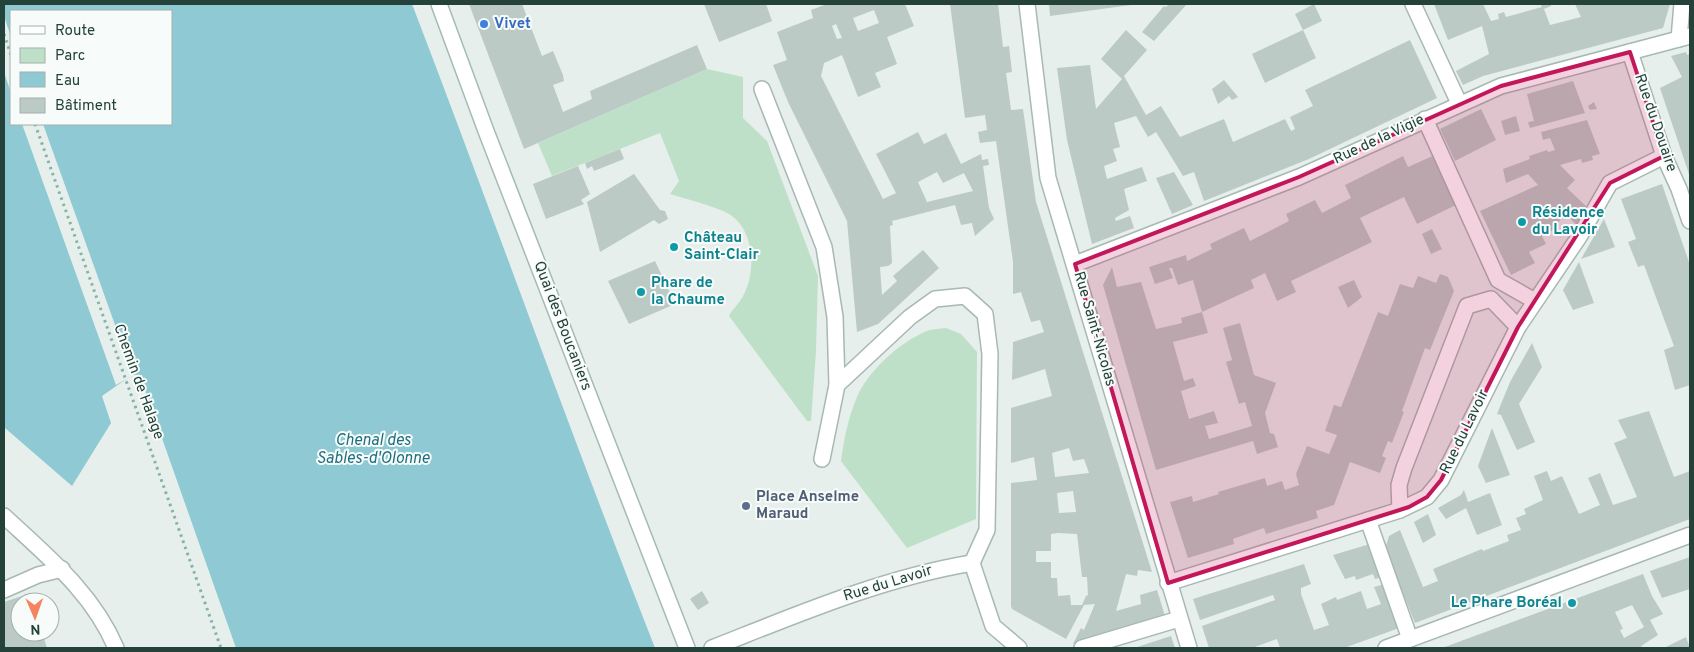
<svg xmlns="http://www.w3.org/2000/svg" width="1694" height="652" font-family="Overpass,sans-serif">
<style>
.green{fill:#bfe0c8}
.water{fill:#8ec9d4;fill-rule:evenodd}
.pier{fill:#e6efeb}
.building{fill:#bbcac4;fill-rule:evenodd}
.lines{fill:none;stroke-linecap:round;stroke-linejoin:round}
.lane-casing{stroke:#a8b8b2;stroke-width:18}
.street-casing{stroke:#a8b8b2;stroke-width:18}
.secondary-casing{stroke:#a4bbb3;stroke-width:18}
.path{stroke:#86b3a5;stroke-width:3;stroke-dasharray:2.5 4;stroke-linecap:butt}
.lane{stroke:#fff;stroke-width:15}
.street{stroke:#fff;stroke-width:15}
.secondary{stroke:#fff;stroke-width:15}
.marked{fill:#c2185b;fill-opacity:0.2;stroke:#c2185b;stroke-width:4;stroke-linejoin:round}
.shop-dot{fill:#3f7fe0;stroke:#f7fbf9;stroke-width:2}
.culture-dot{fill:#0f9aa8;stroke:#f7fbf9;stroke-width:2}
.service-dot{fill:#5c6f8a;stroke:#f7fbf9;stroke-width:2}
.labels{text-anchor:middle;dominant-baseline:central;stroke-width:4;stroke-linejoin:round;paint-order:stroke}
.shop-label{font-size:15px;font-weight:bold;fill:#366cbe;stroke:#f7fbf9;text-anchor:start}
.street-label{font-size:15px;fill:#24423a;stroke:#f7fbf9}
.culture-label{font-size:15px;font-weight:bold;fill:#0d838f;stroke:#f7fbf9;text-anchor:start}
.service-label{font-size:15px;font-weight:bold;fill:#4e5e75;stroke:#f7fbf9;text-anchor:start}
.water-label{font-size:16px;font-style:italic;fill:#1c6f80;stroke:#f7fbf9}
</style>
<rect width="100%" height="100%" fill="#e6efeb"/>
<!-- green -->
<g class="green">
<path d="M707,69L743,77V118L767,141L818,276L816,351L811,421H807L729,316C733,308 741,302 744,294C756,271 754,232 732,216C720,207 685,199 670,194L679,181L660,133L552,176L538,143Z"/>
<path d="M946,328L961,334L977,352L976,519L907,548L841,461C844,439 848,418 857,397C869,370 900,342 927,331C932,329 940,329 946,328Z"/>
</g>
<!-- water -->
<path class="water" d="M4,4H412C494,218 571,435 655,648H236L145,390L142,375H132L102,396L111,423L72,486L5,428ZM11,11H171V124H11Z"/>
<!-- pier -->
<g class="pier">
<path d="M4,16L11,37V93L4,72Z"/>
<path d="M22,124H43L133,375L116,385Z"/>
</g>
<!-- building -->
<g class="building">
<path d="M469,4H522L542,56L553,51L563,75L564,81L553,85L563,112L592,99L590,91L697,45L707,69L524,149Z"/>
<path d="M704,4H766L772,21L719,42Z"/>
<path d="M827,4H905L914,26L887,37L897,64L875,73L881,87L858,97L842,55L824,63L821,76L883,199L896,193L876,154L918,132L924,144L946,133L961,164L981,154L982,160L988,159L989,165L983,166L989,208L994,219L975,236L972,223L961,225L955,205L892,221L893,225L890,226L892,263L888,266L880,267L882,295L897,281L893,276L923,250L939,268L878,324L857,332L847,221L788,102L773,65L787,60L777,32L813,18L811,10ZM874,10L879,23L858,31L853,18ZM836,24L842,38L837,39L832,26ZM937,172L943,183L964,173L973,191L927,202L918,182Z"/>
<path d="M950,4H998L1003,47L1009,46L1012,72L1006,73L1011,110L1023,109L1036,202L1152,572L1138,570L1137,576L1126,574L1116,611L1141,604L1140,595L1157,590L1165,616L1073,644L1081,628L1084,630L1095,604L1084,605L1066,639L1012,609L1011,606V483L1037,480L1034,457L1011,463V408L1052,396L1045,369L1012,380L1013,342L1044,332L1040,320L1031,322L1021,292L1013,294V262L996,141L980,143L978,132L987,130L985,115L965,118ZM1069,448L1073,461L1084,459L1089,473L1055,477L1052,453ZM1073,491L1076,512L1059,513L1057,493ZM1058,533L1077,534L1082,577H1087L1088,595L1086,596L1082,605H1071L1070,595L1058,596L1057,578H1051V562H1036V551H1051V534Z"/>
<path d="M1049,4H1131V5L1050,16Z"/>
<path d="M1169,4H1187L1154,41L1142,32L1164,6L1166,7Z"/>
<path d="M1314,4L1322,21L1303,30L1295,14Z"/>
<path d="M1434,4H1483L1491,21L1499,19L1498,14L1504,12L1506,17L1542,7L1540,4H1551V6L1544,9L1550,25L1581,17L1575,4H1670L1663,28L1483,76L1463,85L1456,71L1489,54L1482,26L1448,40Z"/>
<path d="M1126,30L1147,50L1124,76L1146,115L1161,106L1180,137L1224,119L1233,142L1285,119L1291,131L1295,129L1290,117L1313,106L1305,90L1410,40L1437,98L1309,159L1204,201L1194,172L1183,176L1156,132L1148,137L1136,116L1114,123L1120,147L1113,149L1117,161L1104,166L1107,179L1142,167L1147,181L1124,189L1129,210L1115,218L1116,221L1130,216L1134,228L1092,244L1067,140L1057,68L1090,65L1096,109L1122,79L1101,59Z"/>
<path d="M1303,30L1316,58L1265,83L1252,54Z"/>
<path d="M1686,52L1687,55L1690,54V177L1660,88L1682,77L1671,56Z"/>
<path d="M1224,80L1238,97L1232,100L1229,96L1218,104L1212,89Z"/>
<path d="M1573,81L1585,113L1530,128L1528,122L1534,121L1527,94Z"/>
<path d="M1594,102L1597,109L1590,110L1588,106Z"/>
<path d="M1481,109L1496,140L1455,161L1440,129Z"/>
<path d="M1516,116L1520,131L1505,135L1501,121Z"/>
<path d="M1587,120L1600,154L1592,156L1593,160L1582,163L1581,159L1560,165L1575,180L1567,188L1588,208L1578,227L1565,213L1553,230L1542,236L1546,244L1529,252L1535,263L1511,275L1480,211L1538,185L1528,174L1506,183L1503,169L1530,159L1529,156L1547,150L1548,152L1555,150L1550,138L1543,140L1541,132Z"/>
<path d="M620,149L624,159L594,171L592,166L587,169L585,163Z"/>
<path d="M1437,154L1460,203L1417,224L1404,197L1360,218L1372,242L1291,281L1296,292L1277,301L1265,273L1251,280L1254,288L1202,312L1193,280L1178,285L1172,268H1169L1173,278L1155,284L1149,267L1186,255L1187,261L1212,249L1210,244L1244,228L1250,241L1289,221L1286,214L1315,200L1322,213L1351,198L1345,185L1403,156L1408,167Z"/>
<path d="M578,166L590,194L581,200L584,204L546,219L533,184Z"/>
<path d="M1174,172L1193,205L1172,214L1156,178Z"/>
<path d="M634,174L660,210L665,211L668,219L659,224L654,220L600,252L587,202Z"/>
<path d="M1662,184L1690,265V385L1675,390L1664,350L1674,346L1644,265L1638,267L1628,242L1636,239L1621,199Z"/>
<path d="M1604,219L1615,247L1581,259Z"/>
<path d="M1432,229L1442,249L1431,254L1422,234Z"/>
<path d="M655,261L675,304L629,324L608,281Z"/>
<path d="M1579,262L1594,303L1573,310L1563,290Z"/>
<path d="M1112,267L1117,287L1141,282L1156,329L1182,323L1181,318L1202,312L1208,333L1173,342L1184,381L1193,378L1196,386L1181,391L1189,419L1214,411L1218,423L1205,426L1209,439L1252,426L1245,402L1239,404L1226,362L1232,360L1223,328L1240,323L1254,375L1276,383L1265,413L1270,433L1274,434L1278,447L1257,454L1253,441L1156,470L1103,285Z"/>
<path d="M1440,274L1448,277L1454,291L1430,350L1425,348L1402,411L1404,412L1392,443L1388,441L1382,456L1386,458L1380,473L1350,462L1334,505L1316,511L1318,518L1266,534L1264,528L1233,539L1234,544L1188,558L1170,502L1192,496L1193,502L1219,494L1218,492L1265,478L1267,486L1282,481L1285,490L1299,485L1296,474L1307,446L1329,454L1337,435L1325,431L1334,405L1341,407L1378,312L1388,316L1400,284L1413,288L1418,276L1436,283Z"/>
<path d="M1354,280L1362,297L1348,308L1338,287Z"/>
<path d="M1532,343L1542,367L1519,404L1535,442L1517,450L1501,415L1497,414L1510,382Z"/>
<path d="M1649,411L1674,477L1690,471V519L1415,623L1385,549L1389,536L1400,530L1423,587L1438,581L1433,569L1482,549L1483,551L1509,541L1507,535L1521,530L1516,518L1526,514L1524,509L1543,500L1534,476L1547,471L1551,481L1562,476L1579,514L1600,505L1588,478L1600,473L1613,505L1637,497L1614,443L1627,438L1618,420Z"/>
<path d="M1492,428L1510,475L1486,483L1478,466Z"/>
<path d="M1464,490L1468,502L1490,493L1502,525L1477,535L1466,508L1446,519L1438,508L1461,495Z"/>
<path d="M1428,514L1436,535L1423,543L1414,522Z"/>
<path d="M1370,544L1382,577L1375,579L1373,574L1356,580L1355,576L1345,579L1333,555Z"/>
<path d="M1690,557V589L1662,598L1650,571Z"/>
<path d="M1304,564L1311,584L1301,588V594L1314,630L1329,625L1321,604L1336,597L1337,600L1361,591L1367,609L1381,604L1374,587L1385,584L1402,627L1344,648H1280L1277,639L1252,648H1209L1202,626L1275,600L1273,595L1200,620L1193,599Z"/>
<path d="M1643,574L1652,596L1663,614L1650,620L1658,635L1641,646L1643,648H1442ZM1632,605L1644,627L1624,638L1620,630L1623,629L1615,612Z"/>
<path d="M702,591L709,603L698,610L690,599Z"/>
<path d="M28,594L31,602H20V632H42L47,648H4V602Z"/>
<path d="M1171,636L1175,648H1134Z"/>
<path d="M1686,637L1690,648H1664Z"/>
</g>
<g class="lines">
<defs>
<g id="lane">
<path d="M1413,4L1459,103"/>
<path d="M762,89L824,247L835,317L837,385"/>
<path d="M1425,119L1498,280L1535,301"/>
<path d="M822,459L837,385L910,317L935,299L965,296L985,314L990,354L987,530L972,563"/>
<path d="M1400,510L1399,485L1404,468L1467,306L1491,299L1518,327"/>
<path d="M1368,520L1410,639"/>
<path d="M4,590L38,575L62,569"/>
<path d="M1082,648L1179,619"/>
</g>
<g id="street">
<path d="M1027,4L1048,178L1189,648"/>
<path d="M1679,39L1682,4"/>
<path d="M1630,52L1664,156L1679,189L1690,221"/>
<path d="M1075,264L1299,177L1501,86L1690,36"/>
<path d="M4,516C47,556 93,593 116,648"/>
<path d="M1168,583L1400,510L1427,497L1441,480L1518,327L1579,237L1610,183L1664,156"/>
<path d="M712,648C796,615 882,578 972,563L993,626L1019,648"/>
<path d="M1386,648L1690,535"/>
</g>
<path id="secondary" d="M439,4L486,131L687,648"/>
</defs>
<!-- lane casing -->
<use href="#lane" class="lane-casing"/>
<!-- street casing -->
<use href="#street" class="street-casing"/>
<!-- secondary casing -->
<use href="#secondary" class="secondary-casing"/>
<!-- path -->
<g class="path">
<path d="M4,34L11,55"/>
<path d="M35,124L221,648"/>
</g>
<!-- lane -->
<use href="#lane" class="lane"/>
<!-- street -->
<use href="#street" class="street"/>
<!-- secondary -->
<use href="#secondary" class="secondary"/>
</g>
<!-- marked area -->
<path class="marked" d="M1630,52L1664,156L1610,183L1518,327L1441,480L1427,497L1409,507L1168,583L1075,264L1299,177L1501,86Z"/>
<!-- markers -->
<circle class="shop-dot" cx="484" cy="24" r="5"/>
<g class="culture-dot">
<circle cx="1522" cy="222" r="5"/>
<circle cx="674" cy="247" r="5"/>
<circle cx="641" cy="292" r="5"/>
<circle cx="1572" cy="603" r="5"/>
</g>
<circle class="service-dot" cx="746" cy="506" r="5"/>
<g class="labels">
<!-- shop labels -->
<g class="shop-label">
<text x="494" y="24">Vivet</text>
</g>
<!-- street labels -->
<g class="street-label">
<text transform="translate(1655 123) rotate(71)">Rue du Douaire</text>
<text transform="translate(1379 140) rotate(-25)">Rue de la Vigie</text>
<text transform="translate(562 326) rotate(69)">Quai des Boucaniers</text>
<text transform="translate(1094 329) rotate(74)">Rue Saint-Nicolas</text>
<text transform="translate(138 382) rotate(70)">Chemin de Halage</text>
<text transform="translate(1465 432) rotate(-64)">Rue du Lavoir</text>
<text transform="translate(888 584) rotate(-17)">Rue du Lavoir</text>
</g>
<!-- culture labels -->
<g class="culture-label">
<text x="1532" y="213">Résidence<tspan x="1532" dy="17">du Lavoir</tspan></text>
<text x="684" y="238">Château<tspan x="684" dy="17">Saint-Clair</tspan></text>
<text x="651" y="283">Phare de<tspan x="651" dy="17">la Chaume</tspan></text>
<text x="1562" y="603" text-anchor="end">Le Phare Boréal</text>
</g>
<!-- service labels -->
<g class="service-label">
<text x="756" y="497">Place Anselme<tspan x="756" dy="17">Maraud</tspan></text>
</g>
<!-- water labels -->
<g class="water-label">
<text x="373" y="441">Chenal des<tspan x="373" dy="18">Sables-d'Olonne</tspan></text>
</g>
</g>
<!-- border -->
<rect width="1694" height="652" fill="none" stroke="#24423a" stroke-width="10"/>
<!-- legend -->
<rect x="10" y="10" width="162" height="115" fill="#f7fbf9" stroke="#a3b1ad"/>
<rect x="20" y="26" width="25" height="8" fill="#ffffff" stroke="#a3b1ad"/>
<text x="55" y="35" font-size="15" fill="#24423a">Route</text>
<rect x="20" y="48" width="25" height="15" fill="#bfe0c8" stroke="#a3b1ad"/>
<text x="55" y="60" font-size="15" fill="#24423a">Parc</text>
<rect x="20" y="72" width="25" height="15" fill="#8ec9d4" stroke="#a3b1ad"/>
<text x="55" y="85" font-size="15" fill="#24423a">Eau</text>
<rect x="20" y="98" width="25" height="15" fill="#bbcac4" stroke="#a3b1ad"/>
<text x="55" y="110" font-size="15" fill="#24423a">Bâtiment</text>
<!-- north arrow -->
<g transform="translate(35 617) rotate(178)"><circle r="24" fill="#f7fbf9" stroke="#a3b1ad"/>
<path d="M0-4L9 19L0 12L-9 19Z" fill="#f4845f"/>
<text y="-8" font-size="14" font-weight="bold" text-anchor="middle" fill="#24423a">N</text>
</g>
</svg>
